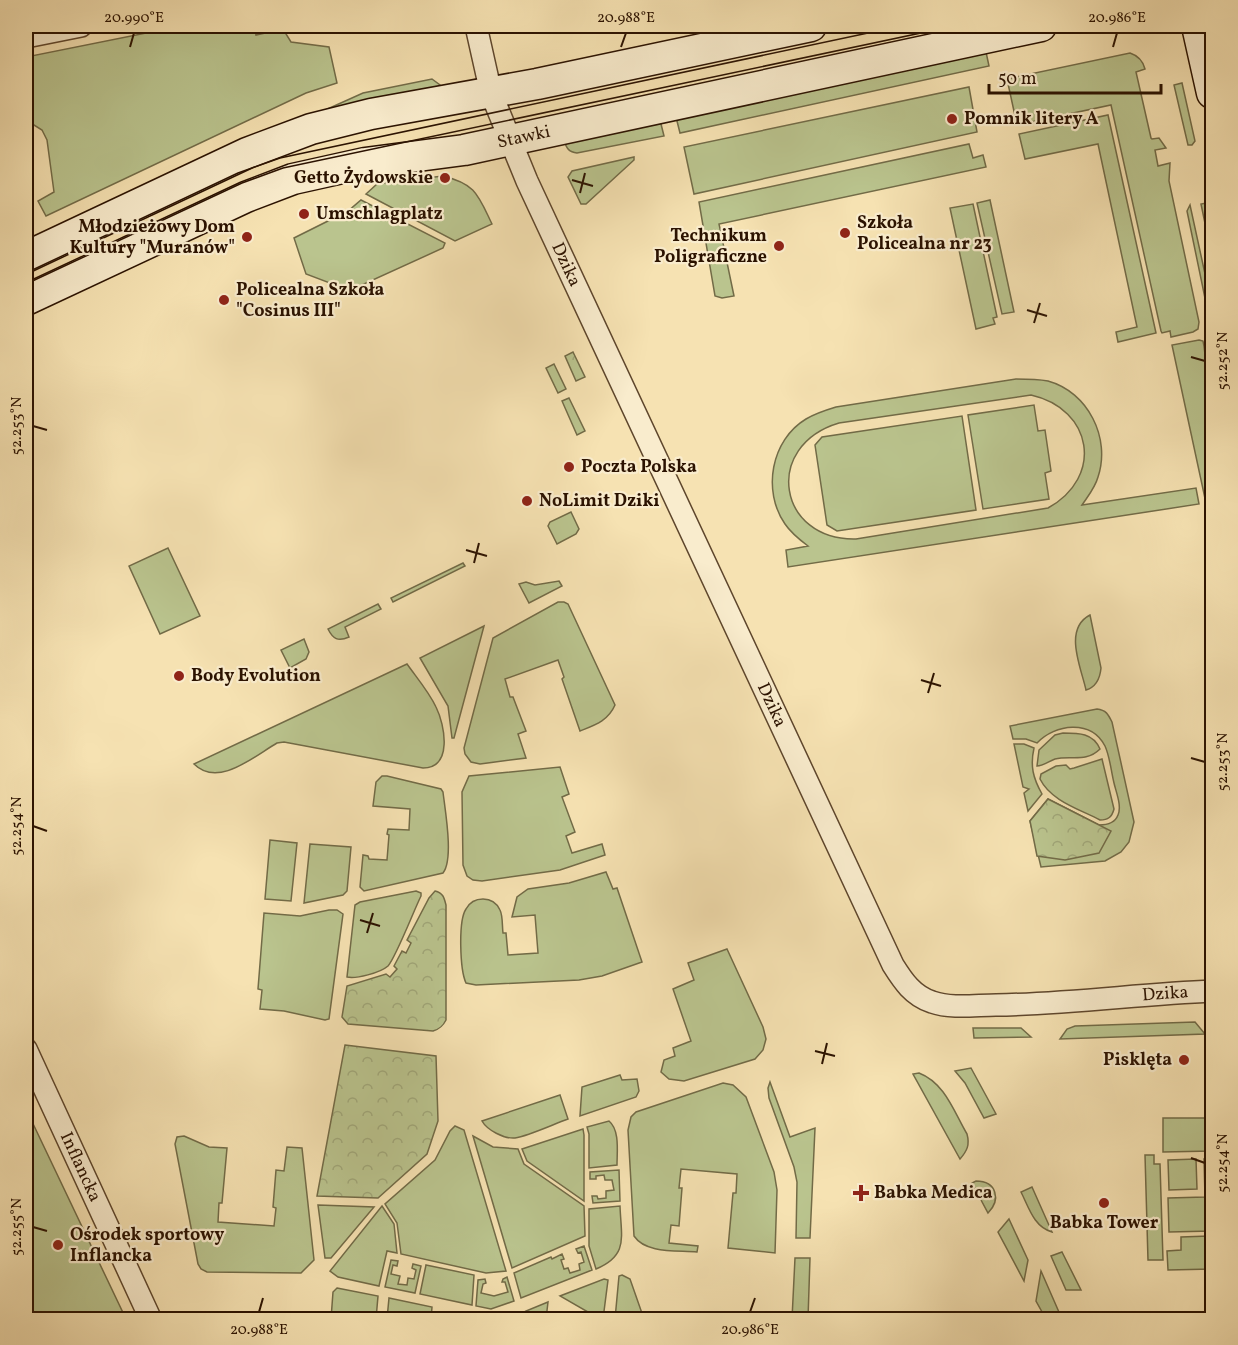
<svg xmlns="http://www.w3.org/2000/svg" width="1238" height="1345" font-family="Vollkorn,serif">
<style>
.green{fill:#bac48e;stroke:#726b47;stroke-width:1.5;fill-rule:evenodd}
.forest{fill:url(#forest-crowns);stroke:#726b47;stroke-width:1.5}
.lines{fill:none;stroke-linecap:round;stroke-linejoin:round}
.street-casing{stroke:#5e462c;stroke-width:24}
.secondary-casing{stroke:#2b1200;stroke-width:33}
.street{stroke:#f9eccd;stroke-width:21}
.secondary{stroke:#f9eccd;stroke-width:30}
.tram{stroke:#2b1200;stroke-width:1.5}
.ticks{fill:none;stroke:#2b1200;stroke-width:2}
.poi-dot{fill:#8f2418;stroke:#f9eccd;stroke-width:2}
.labels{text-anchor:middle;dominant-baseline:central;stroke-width:4.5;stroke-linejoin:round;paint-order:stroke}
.poi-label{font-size:18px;font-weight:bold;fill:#2b1200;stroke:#f9eccd;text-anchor:start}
.street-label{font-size:18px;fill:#2b1200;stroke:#f9eccd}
.neatline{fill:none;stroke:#2b1200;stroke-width:2}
.ticks-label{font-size:15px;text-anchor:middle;fill:#2b1200}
</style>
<defs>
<pattern id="forest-crowns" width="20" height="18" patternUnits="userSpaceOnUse" patternTransform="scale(1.5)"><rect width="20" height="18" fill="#bac48e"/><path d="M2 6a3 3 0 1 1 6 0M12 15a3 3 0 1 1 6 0" fill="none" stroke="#a0a779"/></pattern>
</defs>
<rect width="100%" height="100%" fill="#f6e2b2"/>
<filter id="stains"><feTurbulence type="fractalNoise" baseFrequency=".00333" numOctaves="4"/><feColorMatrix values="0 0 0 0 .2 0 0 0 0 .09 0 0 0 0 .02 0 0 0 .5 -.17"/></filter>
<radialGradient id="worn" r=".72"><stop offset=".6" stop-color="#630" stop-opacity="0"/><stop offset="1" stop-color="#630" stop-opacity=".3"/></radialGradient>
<!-- green -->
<g class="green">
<path d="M181,26H254L256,35L283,29L291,42L329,47L337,83L306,93L46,216L38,201L54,192L47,140L42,130L26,120V57Z"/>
<path d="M986,52L989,66L680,133L677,121L680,116Z"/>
<path d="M1130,53C1139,56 1143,61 1145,69L1136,72L1151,138L1152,139L1159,138L1166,148L1155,150L1158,166L1170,163L1169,181L1199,322L1198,329L1193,332L1171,337L1170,331L1162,333L1161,331L1111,105L1017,125L1007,79Z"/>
<path d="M432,79L440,85L441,90L303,120L363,93Z"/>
<path d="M1182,83L1195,141L1192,145H1188L1174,85Z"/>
<path d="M969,87L977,132L694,194L684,147Z"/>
<path d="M1108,115L1156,333L1118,342L1116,332L1137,327L1098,144L1025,159L1019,134Z"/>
<path d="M660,120L664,136L577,153C569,152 567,149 564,141Z"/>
<path d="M969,144L973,158L983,155L986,167L719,224L734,296L722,298L715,296L699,202Z"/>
<path d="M634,157V160L586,204H581L568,177L572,171Z"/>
<path d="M443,176C476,184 478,195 492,224L455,241L366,194L377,184Z"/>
<path d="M361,200L445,243L443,248L342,294L338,286L306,274L294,238L348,211Z"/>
<path d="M990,200L1014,312L1002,314L977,203Z"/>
<path d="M1212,202V257L1201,204Z"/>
<path d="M973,204L997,317L993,318L995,324L976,329L950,208Z"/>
<path d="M1190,205L1212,306V332L1187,211Z"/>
<path d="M1199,340L1203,341L1204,346L1212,415V531L1172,345Z"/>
<path d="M554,364L566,389L558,393L546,368Z"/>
<path d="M1016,379C1027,379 1037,379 1048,381C1088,392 1111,438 1098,477C1095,488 1088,496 1082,505L1196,488L1199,504L788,567L786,550L808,546C800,540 791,533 785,524C762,491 771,440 806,419C816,413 826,410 836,407ZM1031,395C1093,409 1104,477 1048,508L856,539C778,541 762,446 839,423Z"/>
<path d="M569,398L585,431L577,435L562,401Z"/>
<path d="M1034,405L1038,431L1045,430L1051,471L1045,473L1049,499L983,509L968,415Z"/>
<path d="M962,416L976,510L837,531L827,525L815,445L822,437Z"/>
<path d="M571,512L579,529L576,534L557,544L548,526L550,522Z"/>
<path d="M168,548L200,616L160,634L129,566Z"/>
<path d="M463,563L465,566L393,602L391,598Z"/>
<path d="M559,581L562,586L529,603L519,584L526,582L535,585Z"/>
<path d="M558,602H564L568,604L615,705C608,721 595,725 580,731L562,679L564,677L558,660L505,679L510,697H513L526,731L518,734L526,758L480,764L471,762L465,754L464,748L493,638Z"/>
<path d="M378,604L381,609L345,627L349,637C338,642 333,639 328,629Z"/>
<path d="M1090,615L1101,668C1100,679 1096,687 1086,690C1081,667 1063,629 1090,615Z"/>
<path d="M484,626L454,738H452L448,706L420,658Z"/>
<path d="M304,639L309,652L306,659L290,668L281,650Z"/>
<path d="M407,664C417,678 429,692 436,707C445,725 453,768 423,768L284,742L277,743C253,757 218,788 194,764Z"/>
<path d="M1097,709C1106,710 1108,714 1112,722L1134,822L1129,842L1121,852L1105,861L1041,867L1030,821L1048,799L1099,825C1107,825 1115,823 1118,815C1122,806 1116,792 1114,783C1111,771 1110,757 1105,746C1091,719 1055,724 1037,743L1026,739H1013L1010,726Z"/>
<path d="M1063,733C1079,733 1093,733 1100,749C1086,763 1071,755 1055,759C1049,761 1043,766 1037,766L1039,750L1055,735Z"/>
<path d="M1014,744H1024L1034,748C1030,766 1033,778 1042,794L1028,811L1024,793L1029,789L1023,787Z"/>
<path d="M1102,759L1114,809C1112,817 1108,820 1100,820C1079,809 1051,801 1040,779L1041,774L1056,766L1066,765L1070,769L1074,768Z"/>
<path d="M560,767L569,794L562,797L575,832L566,836L572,853L602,844L605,855L560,870L482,881L473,880L467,876L463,865L462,792L469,776Z"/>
<path d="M382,776H387L441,789L443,792C445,810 454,859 443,873L364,891L360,887L363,855L368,856L369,859L387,860L389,835L387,834L388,829L409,830L410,809L373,806L376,782Z"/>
<path d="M270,840L297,843L291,901L265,899Z"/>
<path d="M310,844L351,847L347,891L343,895L304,903Z"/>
<path d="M606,872L613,889L617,888L642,962L602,976L579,980L476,985L466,983C460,970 458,921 466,909C473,896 493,895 500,910C503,916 502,926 503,933H506L508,955L538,953L535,915L512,917L517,897L528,889L569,883Z"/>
<path d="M416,891L421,893V896C414,910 396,957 388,966C380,973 356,979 347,977L355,905L360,902Z"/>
<path d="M329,910H337L343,914L329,1019L325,1020L284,1011L260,1009L262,990L258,989L264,913L300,916Z"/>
<path d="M727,949L763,1027L766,1039L763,1050L755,1059L684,1081L669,1079L661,1072L664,1060L675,1056L673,1048L691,1041L673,989L694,980L688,963Z"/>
<path d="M1195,1022L1205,1034L1060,1039L1067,1029L1075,1026Z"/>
<path d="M973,1028H1021L1031,1037L974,1038Z"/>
<path d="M971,1068L996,1114L984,1118L965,1083L955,1071Z"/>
<path d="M919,1073C945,1083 954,1112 967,1134C970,1145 967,1151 960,1159L913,1074Z"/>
<path d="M620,1075L622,1080L637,1079L639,1091L636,1097L580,1116L582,1087Z"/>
<path d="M770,1082L790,1137L815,1128L810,1238H796L797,1182L794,1167L769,1098L768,1088Z"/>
<path d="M723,1083L733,1085L746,1097L774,1172L777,1190L775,1253L728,1248L733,1193H736L737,1174L681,1169L679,1188H682L679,1226L671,1225L669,1243L698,1246L697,1252C678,1250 646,1254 634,1236L628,1130L631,1117L636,1112Z"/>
<path d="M560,1095L568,1119C554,1124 528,1136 515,1138C504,1139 487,1130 482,1121Z"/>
<path d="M26,1109L126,1319H26Z"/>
<path d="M1163,1118H1212V1151L1163,1152Z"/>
<path d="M609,1121C620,1130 617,1152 617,1165L589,1168V1134L587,1127Z"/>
<path d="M455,1126L464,1130L506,1271L486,1273L401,1254L397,1223L385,1204L435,1160L450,1131Z"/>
<path d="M583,1129L584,1135V1201L527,1161L522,1149Z"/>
<path d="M184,1136L209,1147L227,1148L222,1203H219L218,1222L274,1226L276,1208L273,1207L276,1170L284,1171L287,1147L302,1148L314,1260L301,1273L207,1272L201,1269L198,1264L175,1144L177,1137Z"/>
<path d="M473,1136L493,1147L518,1149L524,1164L584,1206L585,1236L512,1268Z"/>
<path d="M1145,1155H1154V1164H1160L1163,1260H1148Z"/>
<path d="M1212,1158V1231L1169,1232L1168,1198L1205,1197L1204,1159Z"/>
<path d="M1196,1159L1197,1189L1169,1190L1168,1160Z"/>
<path d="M619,1170L620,1201L593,1203L592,1196H597L598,1199L606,1198V1191L614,1190L612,1180H605L604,1175L596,1176V1179H590V1172Z"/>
<path d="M976,1181C997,1181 1001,1200 988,1213L972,1183Z"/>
<path d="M1032,1187L1052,1232C1034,1227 1029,1208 1021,1192Z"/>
<path d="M318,1205L374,1207L331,1258H325Z"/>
<path d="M382,1206L394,1224L397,1253L387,1251L379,1286L338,1277L330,1271Z"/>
<path d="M620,1206C621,1237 629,1255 596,1269L589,1246V1209Z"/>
<path d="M1009,1219L1028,1260L1024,1281L998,1232Z"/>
<path d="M1209,1236V1251L1212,1252V1269L1168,1270L1167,1251L1181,1250V1237Z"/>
<path d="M584,1246L592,1270L521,1298L514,1273L551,1257L552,1259L562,1254L564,1259L561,1260L564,1269L568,1268L570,1273L580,1270L579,1264L584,1262L581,1252L578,1253L576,1249Z"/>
<path d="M1062,1252L1081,1290H1066L1051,1256Z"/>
<path d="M795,1258H810L808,1319H792Z"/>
<path d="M391,1260L398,1261L397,1266L393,1265L391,1274L400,1276L398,1284L407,1285L408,1278L414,1279L416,1270L412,1268L413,1264L421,1266L415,1293L385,1287Z"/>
<path d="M426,1265L474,1275L472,1305L420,1294Z"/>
<path d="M1041,1271L1062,1319H1046L1036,1301Z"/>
<path d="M622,1275L630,1279L644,1319H615L619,1276Z"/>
<path d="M507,1277L514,1301L491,1309L476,1306L478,1280L485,1279L486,1283L483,1284L481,1293L494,1296L508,1292L505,1282H502L503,1279Z"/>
<path d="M604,1279L608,1280L603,1319H600L560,1296Z"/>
<path d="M337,1288L378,1296L376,1319H331L333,1292Z"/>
<path d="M389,1298L432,1307L431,1319H387Z"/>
<path d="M548,1302L546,1319H534L526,1311Z"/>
</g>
<!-- forest -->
<g class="forest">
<path d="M573,352L585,377L576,381L565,356Z"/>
<path d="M1048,799L1111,831L1099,853L1065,860L1037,856L1030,821Z"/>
<path d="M435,891C443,893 444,897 446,905V1020C443,1026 440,1029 433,1031L348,1024L342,1017L347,986L386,974L390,977L397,969L394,966L402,951L406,953L411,943L407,940L429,898Z"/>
<path d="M345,1045L436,1056L438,1121L427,1154L378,1198L317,1196Z"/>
</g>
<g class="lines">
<defs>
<g id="street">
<path id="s1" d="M476,26L491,93L527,181L893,965C903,981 913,996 932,1002C952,1009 976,1005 996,1005C1069,1004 1140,994 1212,991"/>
<path d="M26,37L81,26"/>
<path id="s2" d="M26,1049L151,1320"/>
</g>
<g id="secondary">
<path d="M1197,26L1212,93"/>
<path d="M26,257L247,153L311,129L371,114L537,84L811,26"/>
<path id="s3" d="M26,300L246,197L293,179L365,163L464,150L1041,26"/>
</g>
</defs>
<!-- street casing -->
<use href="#street" class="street-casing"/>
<!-- secondary casing -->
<use href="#secondary" class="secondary-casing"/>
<!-- street -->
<use href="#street" class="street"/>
<!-- secondary -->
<use href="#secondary" class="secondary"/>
<!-- tram -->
<g class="tram">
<path d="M26,273L238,173L280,158L901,26"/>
<path d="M26,284L242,183L283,168L954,26"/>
</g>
</g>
<!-- ticks -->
<path class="ticks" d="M130,47L134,33M621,47L626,33M1113,47L1117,33M572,180L593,186M580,193L585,173M1027,310L1047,316M1034,323L1040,303M1191,357L1205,361M33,426L47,430M466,550L487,556M474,563L479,543M921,680L941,686M928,693L934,673M1191,758L1205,762M33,826L47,831M360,920L380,926M367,933L373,913M815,1051L835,1056M822,1064L827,1043M1191,1158L1205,1163M33,1227L47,1231M259,1312L263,1298M750,1312L755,1298"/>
<!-- markers -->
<g class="poi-dot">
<circle cx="952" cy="119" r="6"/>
<circle cx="445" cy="178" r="6"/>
<circle cx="304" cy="214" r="6"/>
<circle cx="845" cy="233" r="6"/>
<circle cx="247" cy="237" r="6"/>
<circle cx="779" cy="246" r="6"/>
<circle cx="224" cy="300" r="6"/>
<circle cx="569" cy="467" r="6"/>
<circle cx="527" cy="501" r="6"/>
<circle cx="179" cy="676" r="6"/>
<circle cx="1184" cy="1060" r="6"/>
<path d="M858 1184h6v6h6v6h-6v6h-6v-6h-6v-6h6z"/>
<circle cx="1104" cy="1203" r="6"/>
<circle cx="58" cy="1245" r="6"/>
</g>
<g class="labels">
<!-- poi labels -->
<g class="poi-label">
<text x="964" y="119">Pomnik litery A</text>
<text x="433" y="178" text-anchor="end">Getto Żydowskie</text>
<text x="316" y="214">Umschlagplatz</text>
<text x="857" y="223">Szkoła<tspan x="857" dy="21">Policealna nr 23</tspan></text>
<text x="235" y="227" text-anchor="end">Młodzieżowy Dom<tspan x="235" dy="21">Kultury "Muranów"</tspan></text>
<text x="767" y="236" text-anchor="end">Technikum<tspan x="767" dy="21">Poligraficzne</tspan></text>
<text x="236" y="290">Policealna Szkoła<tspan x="236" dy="21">"Cosinus III"</tspan></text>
<text x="581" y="467">Poczta Polska</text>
<text x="539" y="501">NoLimit Dziki</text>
<text x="191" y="676">Body Evolution</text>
<text x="1172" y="1060" text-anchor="end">Pisklęta</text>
<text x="874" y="1193">Babka Medica</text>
<text x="1104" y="1223" text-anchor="middle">Babka Tower</text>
<text x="70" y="1235">Ośrodek sportowy<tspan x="70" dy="21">Inflancka</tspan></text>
</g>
<!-- street labels -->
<g class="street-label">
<text stroke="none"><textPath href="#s3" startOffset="528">Stawki</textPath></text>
<text stroke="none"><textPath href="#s1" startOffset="256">Dzika</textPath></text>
<text stroke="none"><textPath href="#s1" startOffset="742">Dzika</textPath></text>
<text stroke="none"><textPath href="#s1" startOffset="1318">Dzika</textPath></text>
<text stroke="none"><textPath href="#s2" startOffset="130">Inflancka</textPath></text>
</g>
</g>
<!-- margin -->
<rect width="1238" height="1345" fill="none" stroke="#f6e2b2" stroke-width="66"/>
<!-- scale -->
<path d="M989 84v9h172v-9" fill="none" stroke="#2b1200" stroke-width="3"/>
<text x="998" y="84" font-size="18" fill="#2b1200" stroke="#f9eccd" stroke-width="4.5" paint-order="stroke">50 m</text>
<rect x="33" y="33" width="1172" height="1279" class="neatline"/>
<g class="ticks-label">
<text x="134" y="22">20.990°E</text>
<text x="626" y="22">20.988°E</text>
<text x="1117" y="22">20.986°E</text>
<text transform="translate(1222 361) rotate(-90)" y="5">52.252°N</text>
<text transform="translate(16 426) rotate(-90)" y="5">52.253°N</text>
<text transform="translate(1222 762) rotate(-90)" y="5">52.253°N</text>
<text transform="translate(16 826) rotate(-90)" y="5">52.254°N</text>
<text transform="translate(1222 1163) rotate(-90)" y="5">52.254°N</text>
<text transform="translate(16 1227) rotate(-90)" y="5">52.255°N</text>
<text x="259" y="1334">20.988°E</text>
<text x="750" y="1334">20.986°E</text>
</g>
<rect width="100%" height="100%" filter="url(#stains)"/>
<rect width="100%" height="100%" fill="url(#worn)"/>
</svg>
